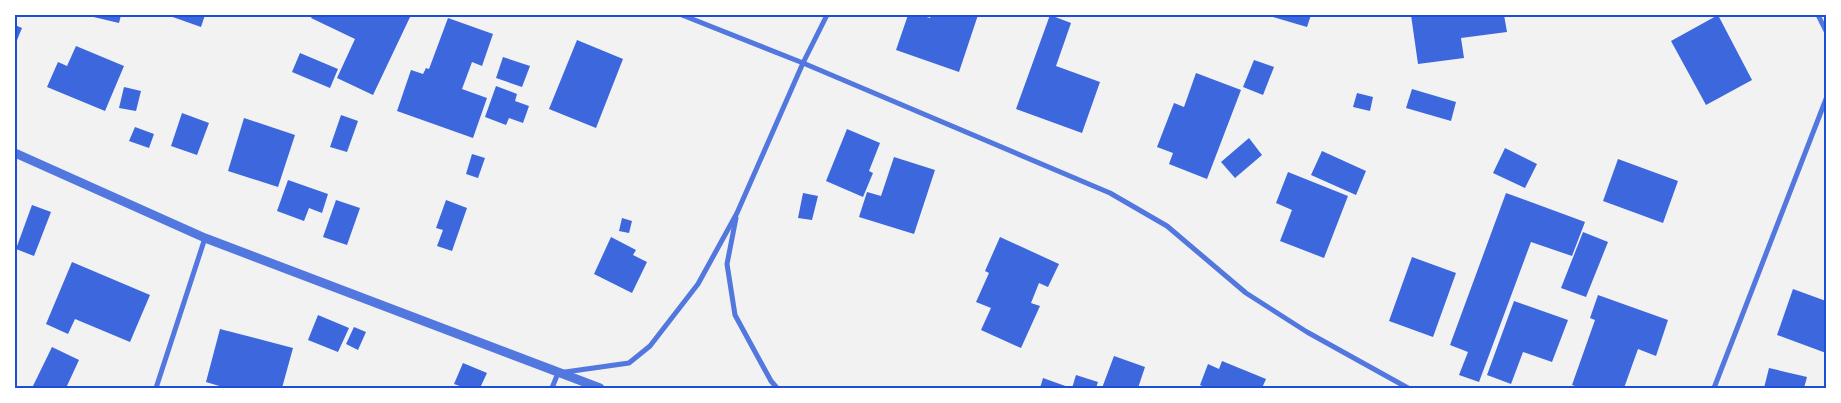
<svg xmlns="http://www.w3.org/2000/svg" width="1841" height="403" font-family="'Crimson Pro',serif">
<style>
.building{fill:#3d67dc}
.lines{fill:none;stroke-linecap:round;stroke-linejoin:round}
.minor{stroke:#5277de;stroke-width:5}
.tertiary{stroke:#5277de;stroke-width:9}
.neatline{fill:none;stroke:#1d4ed8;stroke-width:2}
</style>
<rect width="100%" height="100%" fill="#f2f2f2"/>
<!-- building -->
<g class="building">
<path d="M85,15H121L119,23Z"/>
<path d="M167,15H205L201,27Z"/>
<path d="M313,15H411L373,95L337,78L355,39L311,18Z"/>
<path d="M908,15H920L930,18L931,15H978L959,72L896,50Z"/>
<path d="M1050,15L1071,23L1056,66L1100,82L1082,133L1016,109Z"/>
<path d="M1273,15H1311L1307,27L1273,17Z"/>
<path d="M1411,15H1504L1507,32L1461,38L1464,58L1418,64Z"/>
<path d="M1718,15L1752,80L1706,105L1671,41Z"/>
<path d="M448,18L493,34L482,66L472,62L462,89L487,98L473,138L397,111L411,70L423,74L426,68L429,69Z"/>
<path d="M15,25L22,28L15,45Z"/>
<path d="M577,40L623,59L596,128L549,109Z"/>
<path d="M76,46L124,66L105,111L47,87L58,62L67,66Z"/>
<path d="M300,53L338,69L330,88L292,72Z"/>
<path d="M503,57L530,66L522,87L496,78Z"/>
<path d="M1254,60L1274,67L1263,95L1243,87Z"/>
<path d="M1196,73L1241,90L1207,179L1169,164L1173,153L1157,147L1174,103L1184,107Z"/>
<path d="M496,86L517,94L515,101L529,106L523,123L509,118L506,125L485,117Z"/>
<path d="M124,87L141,91L136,111L119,108Z"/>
<path d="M1412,89L1456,102L1451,121L1406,108Z"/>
<path d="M1357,93L1373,97L1370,111L1353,107Z"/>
<path d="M182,113L209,123L197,155L171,146Z"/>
<path d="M341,115L358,121L347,152L330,147Z"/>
<path d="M244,118L295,135L278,187L228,171Z"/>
<path d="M135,127L154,134L149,148L129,141Z"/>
<path d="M847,129L880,143L869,171L873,173L863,197L826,181Z"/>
<path d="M1249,138L1262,155L1235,178L1221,162Z"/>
<path d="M1505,148L1537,164L1525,188L1493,173Z"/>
<path d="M1322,151L1366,171L1356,195L1311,175Z"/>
<path d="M472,154L485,158L478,178L466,174Z"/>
<path d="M894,157L935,170L914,234L859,217L867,192L881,196Z"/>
<path d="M1618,159L1678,181L1663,223L1603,201Z"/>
<path d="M1288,172L1348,196L1324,258L1280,241L1292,210L1276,203Z"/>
<path d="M288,180L328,194L322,213L309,208L304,221L277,211Z"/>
<path d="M803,193L818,196L812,220L798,218Z"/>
<path d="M1506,193L1585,222L1572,256L1531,242L1479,382L1459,375L1468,352L1450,345Z"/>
<path d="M336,200L360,208L347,245L323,237Z"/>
<path d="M446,200L467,208L452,251L437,246L443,230L436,228Z"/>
<path d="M32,205L51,212L34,256L16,249Z"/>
<path d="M622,218L632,221L629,233L619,231Z"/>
<path d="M1583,232L1608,242L1586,297L1561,288Z"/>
<path d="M611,237L636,250L633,255L647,262L632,293L594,274Z"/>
<path d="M1000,237L1059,264L1048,287L1039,283L1031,303L1040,306L1021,348L981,330L991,308L976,302L989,273L985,271Z"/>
<path d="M1412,257L1456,273L1433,337L1389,321Z"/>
<path d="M72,262L150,295L130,342L75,319L68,334L46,324Z"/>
<path d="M1793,289L1826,301V353L1777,335Z"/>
<path d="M1598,295L1668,320L1656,356L1638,349L1624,388H1581L1572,385L1595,320L1590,318Z"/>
<path d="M1514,301L1568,320L1552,362L1523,352L1511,384L1487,375Z"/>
<path d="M318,315L349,328L338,352L308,340Z"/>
<path d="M354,327L366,332L358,350L346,344Z"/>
<path d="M220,329L293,348L282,388H226L206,382Z"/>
<path d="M52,347L79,360L66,388H32Z"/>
<path d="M1114,356L1145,367L1138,388H1102Z"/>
<path d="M1222,361L1266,379L1262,388H1207L1200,385L1208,364L1219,369Z"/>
<path d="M463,363L487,373L480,388H465L454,384Z"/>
<path d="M1769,368L1807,377L1804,388H1764Z"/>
<path d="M1076,375L1098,382L1096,388H1072Z"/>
<path d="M1043,378L1071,388H1040Z"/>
</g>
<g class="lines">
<!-- minor -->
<g class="minor">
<path d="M682,15L803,63L1110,193L1167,226L1246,293L1307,332L1408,388"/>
<path d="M1818,15L1826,31"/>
<path d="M736,218L727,264L735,315L771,381L777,388"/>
<path d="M156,388L205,238"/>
<path d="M552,388L558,373L629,363L650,346L698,284L737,213L803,63L827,15"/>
<path d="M1714,388L1826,99"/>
</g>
<!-- tertiary -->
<path class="tertiary" d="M15,153L205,238L600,388"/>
</g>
<!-- border -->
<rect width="1841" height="403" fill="none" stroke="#ffffff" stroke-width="32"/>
<rect x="16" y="16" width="1809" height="371" class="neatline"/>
</svg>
